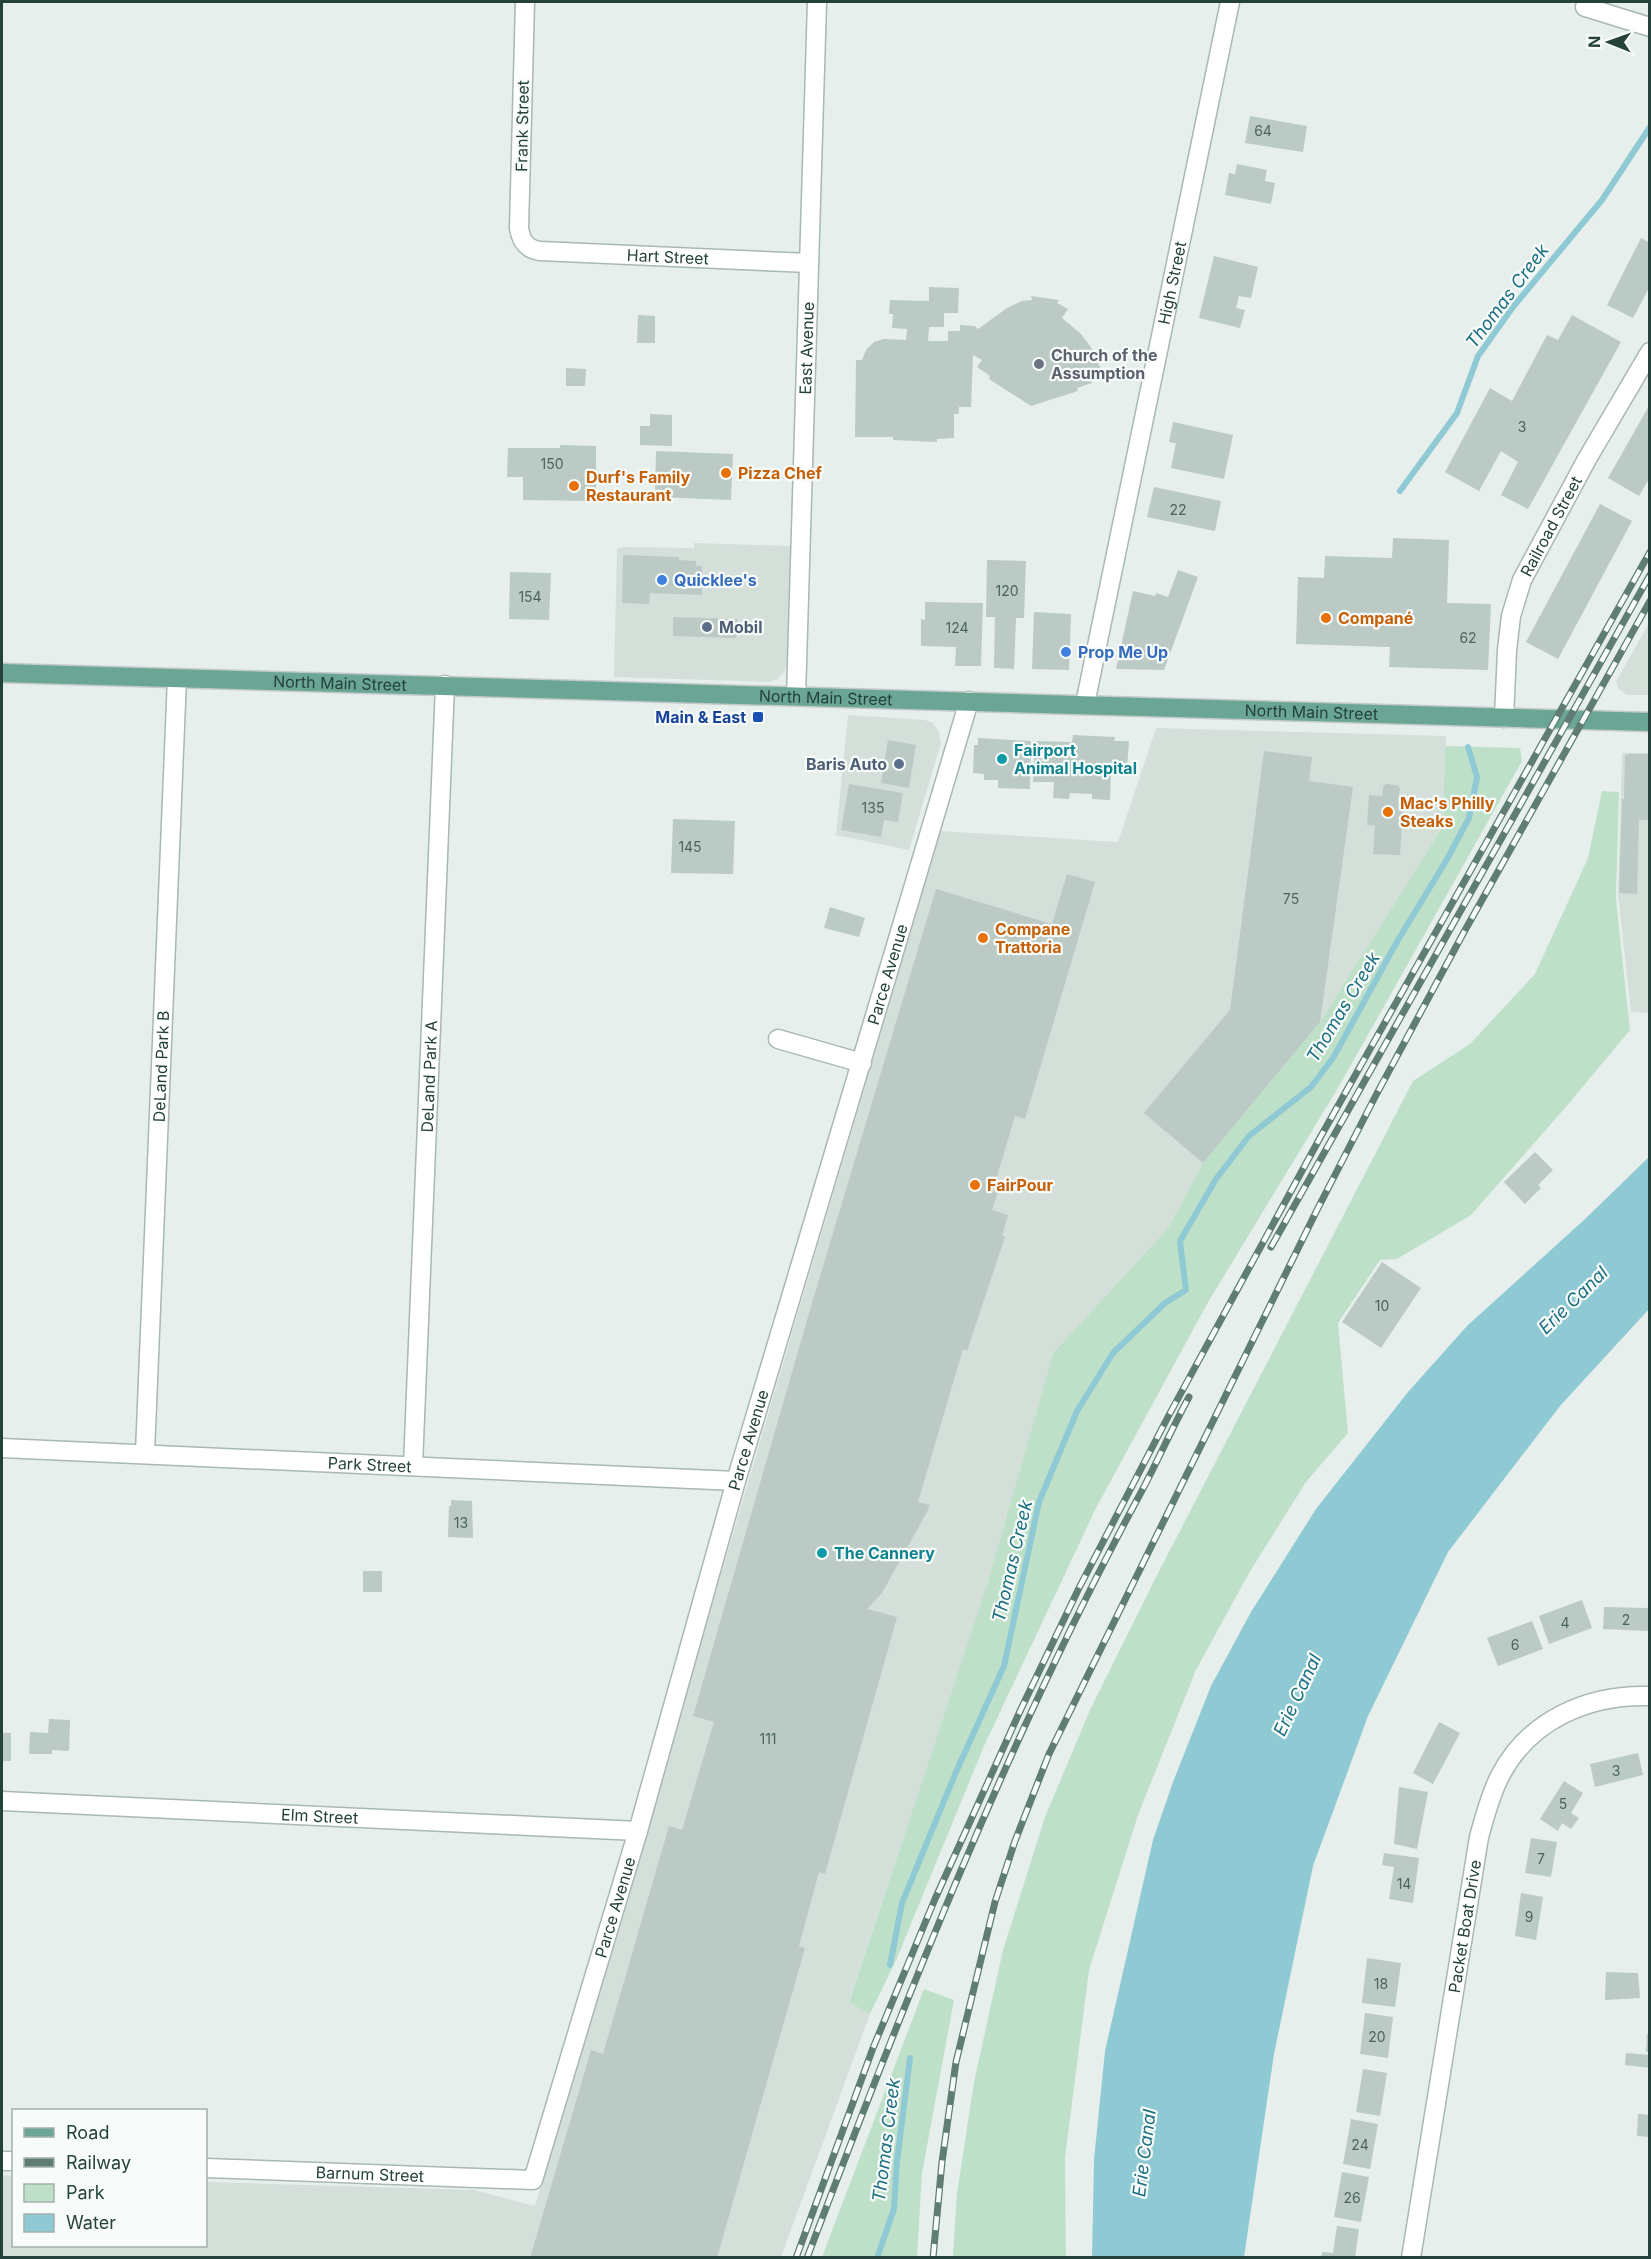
<svg xmlns="http://www.w3.org/2000/svg" width="1651" height="2259" font-family="Inter,sans-serif">
<style>
.built{fill:#d4dfda}
.green{fill:#bfe0c8}
.water{fill:#8ec9d4}
.lines{fill:none;stroke-linecap:round;stroke-linejoin:round}
.stream{stroke:#8ec9d4;stroke-width:6}
.building{fill:#bbcac4}
.minor-casing{stroke:#a8b8b2;stroke-width:21}
.major-casing{stroke:#c2cac8;stroke-width:21}
.minor{stroke:#fff;stroke-width:18}
.major{stroke:#6aa596;stroke-width:18}
.rail-casing{stroke:#5f7d75;stroke-width:7}
.rail{stroke:#f7fbf9;stroke-width:4.5;stroke-dasharray:14;stroke-linecap:butt}
.worship-dot{fill:#6b7280;stroke:#f7fbf9;stroke-width:2}
.food-dot{fill:#e8710a;stroke:#f7fbf9;stroke-width:2}
.shop-dot{fill:#3f7fe0;stroke:#f7fbf9;stroke-width:2}
.service-dot{fill:#5c6f8a;stroke:#f7fbf9;stroke-width:2}
.transit-dot{fill:#1a4fb4;stroke:#f7fbf9;stroke-width:2}
.culture-dot{fill:#0f9aa8;stroke:#f7fbf9;stroke-width:2}
.labels{text-anchor:middle;dominant-baseline:central;stroke-width:4.5;stroke-linejoin:round;paint-order:stroke}
.number-label{font-size:14px;fill:#4a645c}
.street-label{font-size:16px;fill:#24423a;stroke:#f7fbf9}
.worship-label{font-size:16px;font-weight:bold;fill:#5b616d;stroke:#f7fbf9;text-anchor:start}
.food-label{font-size:16px;font-weight:bold;fill:#c56008;stroke:#f7fbf9;text-anchor:start}
.shop-label{font-size:16px;font-weight:bold;fill:#366cbe;stroke:#f7fbf9;text-anchor:start}
.service-label{font-size:16px;font-weight:bold;fill:#4e5e75;stroke:#f7fbf9;text-anchor:start}
.transit-label{font-size:16px;font-weight:bold;fill:#164399;stroke:#f7fbf9;text-anchor:end}
.culture-label{font-size:16px;font-weight:bold;fill:#0d838f;stroke:#f7fbf9;text-anchor:start}
.water-label{font-size:18px;font-style:italic;fill:#1c6f80;stroke:#f7fbf9}
</style>
<rect width="100%" height="100%" fill="#e6efeb"/>
<!-- built -->
<g class="built">
<path d="M694,543L791,546L787,664L784,672L778,679L769,682L614,677L617,549L623,547L694,548Z"/>
<path d="M1649,623V695H1627L1618,688L1616,682Z"/>
<path d="M848,715L925,720L933,723L939,732L941,743L909,850L836,835Z"/>
<path d="M1156,728L1446,736L1443,826L1320,1022L1203,1163L1168,1228L1053,1353L987,1584L849,2001L870,2014L781,2257L2,2258V2175L13,2176L14,2246H206V2182L474,2190L535,2206L940,831L1118,842Z"/>
<path d="M1622,753H1649V1013L1631,1012L1618,895Z"/>
</g>
<!-- green -->
<g class="green">
<path d="M1445,746L1520,748L1522,761L1338,1088L1207,1304L1096,1508L984,1746L897,1958L870,2014L849,2002L987,1584L1053,1353L1168,1228L1203,1163L1320,1022L1443,826Z"/>
<path d="M1602,791L1619,792L1616,899L1630,1030L1565,1108L1471,1215L1397,1259L1380,1260L1338,1323L1348,1433L1306,1482L1249,1573L1196,1670L1138,1815L1089,1970L1065,2158L1066,2257H953L957,2193L974,2082L1003,1950L1045,1817L1090,1710L1155,1579L1413,1081L1470,1044L1535,974L1588,858Z"/>
<path d="M924,1989L954,2000L922,2173L917,2257H822Z"/>
</g>
<!-- water -->
<path class="water" d="M1649,1157V1309L1560,1406L1448,1552L1368,1716L1313,1866L1274,2054L1244,2257H1092L1094,2160L1105,2051L1153,1840L1173,1782L1211,1686L1251,1612L1316,1509L1408,1392L1467,1326L1584,1220Z"/>
<g class="lines">
<!-- stream -->
<g class="stream">
<path d="M1400,491L1457,413L1478,356L1513,307L1602,200L1650,127"/>
<path d="M890,1965L902,1903L956,1772L1004,1666L1039,1502L1077,1411L1113,1353L1165,1303L1186,1290L1180,1241L1216,1179L1249,1136L1311,1087L1333,1058L1398,940L1446,861L1469,818L1477,777L1468,747"/>
<path d="M877,2258L894,2209L897,2161L910,2058"/>
</g>
</g>
<!-- building -->
<g class="building">
<path d="M1250,116L1307,126L1303,152L1245,143Z"/>
<path d="M1237,164L1267,170L1265,181L1275,183L1271,204L1225,195L1229,173L1235,174Z"/>
<path d="M1641,238L1650,243V286L1633,318L1607,305Z"/>
<path d="M1214,256L1258,267L1251,298L1239,296L1236,308L1245,310L1240,328L1199,318Z"/>
<path d="M929,287L959,288L958,313H944V327H929L928,341H948V331H960V325L975,326L978,329L1007,308L1022,301L1032,300L1031,296L1059,300L1057,303L1068,309L1062,318L1081,334L1090,346L1102,371L1090,376L1092,383L1077,388L1078,391L1031,406L989,379L990,376L977,367L982,360L973,355L971,407H959V414H954V438L937,439V442L893,440V437H855L856,360H862L866,350L874,342L884,339L906,340L907,329L892,328L893,314H889L890,300L929,301Z"/>
<path d="M638,315L655,316V343H637Z"/>
<path d="M1572,315L1621,342L1528,509L1501,495L1518,462L1501,451L1479,491L1445,472L1490,388L1512,401L1547,335L1558,340Z"/>
<path d="M566,368L586,369L585,386H566Z"/>
<path d="M1650,404V477L1639,496L1608,478Z"/>
<path d="M650,414L672,415V446L640,445V426H650Z"/>
<path d="M1173,422L1233,435L1224,479L1171,468L1176,443L1169,442Z"/>
<path d="M560,445L596,446V501L523,500V477H507L508,448H560Z"/>
<path d="M656,451L733,454L731,500L655,497Z"/>
<path d="M1154,487L1221,501L1215,531L1147,517Z"/>
<path d="M1600,504L1632,521L1558,659L1526,642Z"/>
<path d="M1393,538L1449,540L1447,603L1491,604L1488,670L1389,667L1390,647L1296,644L1298,577L1324,578L1325,556L1392,558Z"/>
<path d="M623,555L679,557V560L696,561V566H702V595L650,593L649,604L622,603Z"/>
<path d="M987,560L1026,561L1024,618H1016L1014,669L994,668L995,617H986Z"/>
<path d="M1178,570L1198,577L1164,670L1116,669L1133,591L1155,596L1156,593L1168,597Z"/>
<path d="M510,572L551,573L549,620L509,619Z"/>
<path d="M925,602L983,603L981,666H955L956,647L921,646V619L925,620Z"/>
<path d="M1034,612L1071,614L1069,670L1032,669Z"/>
<path d="M673,617L737,619L736,638L673,636Z"/>
<path d="M1073,735L1115,737L1114,741H1129L1127,769H1111L1110,800L1092,799V794L1070,793L1069,799L1053,798L1054,782H1033L1035,741L1072,742Z"/>
<path d="M978,738L1031,741L1030,789L998,788V780H984V774L973,773L974,745H978Z"/>
<path d="M888,740L916,745L909,788L881,783Z"/>
<path d="M1264,751L1312,757L1309,781L1353,787L1320,1022L1203,1163L1144,1113L1230,1010Z"/>
<path d="M1629,754H1650V820H1639L1637,894L1619,893L1622,799H1624L1625,755Z"/>
<path d="M849,784L903,793L898,822L884,820L881,837L841,830Z"/>
<path d="M1386,784L1397,785L1400,788L1399,796H1404L1400,855L1373,854L1375,826L1367,825L1369,795L1382,796L1383,787Z"/>
<path d="M673,819L735,821L733,874L671,873Z"/>
<path d="M1067,874L1095,882L1025,1119L1015,1116L993,1190L998,1192L992,1210L1008,1215L1002,1236L1005,1237L967,1351L963,1349L918,1502L930,1505L927,1512L882,1593L867,1609L897,1617L825,1874L819,1872L799,1946L805,1948L717,2258H530L591,2050L603,2054L669,1826L682,1830L714,1722L693,1716L812,1303L936,889L1052,924Z"/>
<path d="M830,907L865,918L859,937L824,928Z"/>
<path d="M1535,1152L1553,1170L1538,1185L1541,1188L1525,1204L1504,1182Z"/>
<path d="M1382,1262L1421,1288L1381,1348L1342,1322Z"/>
<path d="M451,1500L472,1501L473,1538L448,1537L449,1506H451Z"/>
<rect x="363" y="1571" width="19" height="21"/>
<path d="M1582,1600L1592,1628L1549,1644L1539,1616Z"/>
<path d="M1604,1607L1649,1608L1648,1631L1603,1629Z"/>
<path d="M1532,1621L1543,1649L1498,1666L1487,1638Z"/>
<path d="M49,1719L70,1720L69,1751L52,1750V1754H29L30,1732L48,1733Z"/>
<path d="M1439,1722L1460,1733L1433,1784L1413,1773Z"/>
<rect x="2" y="1733" width="9" height="28"/>
<path d="M1638,1753L1643,1775L1595,1787L1590,1764Z"/>
<path d="M1564,1781L1583,1793L1571,1813L1579,1818L1571,1829L1562,1823L1558,1831L1540,1819Z"/>
<path d="M1399,1787L1428,1792L1417,1849L1394,1844Z"/>
<path d="M1531,1838L1557,1842L1551,1877L1525,1873Z"/>
<path d="M1384,1853L1419,1858L1413,1903L1389,1899L1394,1867L1382,1865Z"/>
<path d="M1521,1893L1543,1897L1536,1940L1515,1936Z"/>
<path d="M1367,1958L1401,1963L1395,2007L1362,2003Z"/>
<path d="M1606,1972L1638,1973L1640,1998L1605,2000Z"/>
<path d="M1365,2013L1393,2017L1388,2058L1360,2054Z"/>
<path d="M1647,2034H1650V2052H1646Z"/>
<path d="M1626,2053L1650,2055V2068L1625,2065Z"/>
<path d="M1363,2069L1387,2073L1380,2116L1356,2112Z"/>
<path d="M1638,2114L1650,2115V2137L1637,2136Z"/>
<path d="M1351,2119L1378,2124L1370,2169L1343,2164Z"/>
<path d="M1342,2172L1369,2177L1361,2222L1334,2217Z"/>
<path d="M1337,2226L1359,2229L1355,2258H1321L1322,2252L1333,2253Z"/>
</g>
<g class="lines">
<defs>
<g id="minor">
<path id="s1" d="M525,2L519,228C521,241 526,249 540,251L809,263"/>
<path d="M1585,7L1650,27"/>
<path id="s2" d="M796,696L817,2"/>
<path id="s3" d="M1085,704L1230,2"/>
<path id="s4" d="M1504,718L1507,650L1511,616L1522,580L1587,459L1650,352"/>
<path d="M778,1039L862,1063"/>
<path id="s5" d="M2,1448L736,1481"/>
<path id="s6" d="M145,1453L177,678"/>
<path id="s7" d="M413,1466L445,685"/>
<path id="s8" d="M2,1801L638,1831"/>
<path d="M2,2161H14"/>
<path id="s9" d="M206,2168L533,2180L638,1831L736,1481L969,701"/>
<path id="s10" d="M1411,2258L1479,1837C1485,1816 1490,1795 1500,1776C1529,1720 1588,1694 1650,1696"/>
</g>
<g id="major">
<path id="s11" d="M2,673L1650,722"/>
</g>
</defs>
<!-- minor casing -->
<use href="#minor" class="minor-casing"/>
<!-- major casing -->
<use href="#major" class="major-casing"/>
<!-- minor -->
<use href="#minor" class="minor"/>
<!-- major -->
<use href="#major" class="major"/>
<defs>
<g id="rail">
<path d="M1271,1247L1650,575"/>
<path d="M796,2258L873,2048L935,1899L1021,1709L1079,1588L1169,1415L1321,1136L1650,552"/>
<path d="M807,2258C905,2000 1007,1741 1138,1498C1156,1465 1171,1430 1189,1397"/>
<path d="M933,2258L942,2162L956,2062L995,1902L1015,1841L1049,1754L1317,1210L1375,1097L1464,932L1650,601"/>
</g>
</defs>
<!-- rail casing -->
<use href="#rail" class="rail-casing"/>
<!-- rail -->
<use href="#rail" class="rail"/>
</g>
<!-- markers -->
<circle class="worship-dot" cx="1039" cy="364" r="6"/>
<g class="food-dot">
<circle cx="726" cy="473" r="6"/>
<circle cx="574" cy="486" r="6"/>
<circle cx="1326" cy="618" r="6"/>
<circle cx="1388" cy="812" r="6"/>
<circle cx="983" cy="938" r="6"/>
<circle cx="975" cy="1185" r="6"/>
</g>
<g class="shop-dot">
<circle cx="662" cy="580" r="6"/>
<circle cx="1066" cy="652" r="6"/>
</g>
<g class="service-dot">
<circle cx="707" cy="627" r="6"/>
<circle cx="899" cy="764" r="6"/>
</g>
<rect class="transit-dot" x="752" y="711" width="12" height="12" rx="3"/>
<g class="culture-dot">
<circle cx="1002" cy="759" r="6"/>
<circle cx="822" cy="1553" r="6"/>
</g>
<g class="labels">
<!-- number labels -->
<g class="number-label">
<text x="1263" y="130">64</text>
<text x="1522" y="426">3</text>
<text x="552" y="463">150</text>
<text x="1178" y="509">22</text>
<text x="1007" y="590">120</text>
<text x="530" y="596">154</text>
<text x="957" y="627">124</text>
<text x="1468" y="637">62</text>
<text x="873" y="807">135</text>
<text x="690" y="846">145</text>
<text x="1291" y="898">75</text>
<text x="1382" y="1305">10</text>
<text x="461" y="1522">13</text>
<text x="1626" y="1619">2</text>
<text x="1565" y="1622">4</text>
<text x="1515" y="1644">6</text>
<text x="768" y="1738">111</text>
<text x="1616" y="1770">3</text>
<text x="1563" y="1803">5</text>
<text x="1541" y="1858">7</text>
<text x="1404" y="1883">14</text>
<text x="1529" y="1916">9</text>
<text x="1381" y="1983">18</text>
<text x="1377" y="2036">20</text>
<text x="1360" y="2144">24</text>
<text x="1352" y="2197">26</text>
</g>
<!-- street labels -->
<g class="street-label">
<text transform="translate(522 126) rotate(-89)">Frank Street</text>
<text stroke="none"><textPath href="#s1" startOffset="388">Hart Street</textPath></text>
<text stroke="none"><textPath href="#s3" startOffset="430">High Street</textPath></text>
<text stroke="none"><textPath href="#s2" startOffset="348">East Avenue</textPath></text>
<text stroke="none"><textPath href="#s4" startOffset="201">Railroad Street</textPath></text>
<text stroke="none"><textPath href="#s11" startOffset="338">North Main Street</textPath></text>
<text stroke="none"><textPath href="#s11" startOffset="824">North Main Street</textPath></text>
<text stroke="none"><textPath href="#s11" startOffset="1310">North Main Street</textPath></text>
<text stroke="none"><textPath href="#s9" startOffset="1584">Parce Avenue</textPath></text>
<text stroke="none"><textPath href="#s6" startOffset="387">DeLand Park B</textPath></text>
<text stroke="none"><textPath href="#s7" startOffset="390">DeLand Park A</textPath></text>
<text stroke="none"><textPath href="#s9" startOffset="1098">Parce Avenue</textPath></text>
<text stroke="none"><textPath href="#s5" startOffset="368">Park Street</textPath></text>
<text stroke="none"><textPath href="#s8" startOffset="318">Elm Street</textPath></text>
<text stroke="none"><textPath href="#s9" startOffset="612">Parce Avenue</textPath></text>
<text stroke="none"><textPath href="#s10" startOffset="336">Packet Boat Drive</textPath></text>
<text stroke="none"><textPath href="#s9" startOffset="164">Barnum Street</textPath></text>
</g>
<!-- worship labels -->
<g class="worship-label">
<text x="1051" y="355">Church of the<tspan x="1051" dy="18">Assumption</tspan></text>
</g>
<!-- food labels -->
<g class="food-label">
<text x="738" y="473">Pizza Chef</text>
<text x="586" y="477">Durf's Family<tspan x="586" dy="18">Restaurant</tspan></text>
<text x="1338" y="618">Compané</text>
<text x="1400" y="803">Mac's Philly<tspan x="1400" dy="18">Steaks</tspan></text>
<text x="995" y="929">Compane<tspan x="995" dy="18">Trattoria</tspan></text>
<text x="987" y="1185">FairPour</text>
</g>
<!-- shop labels -->
<g class="shop-label">
<text x="674" y="580">Quicklee's</text>
<text x="1078" y="652">Prop Me Up</text>
</g>
<!-- service labels -->
<g class="service-label">
<text x="719" y="627">Mobil</text>
<text x="887" y="764" text-anchor="end">Baris Auto</text>
</g>
<!-- transit labels -->
<g class="transit-label">
<text x="746" y="717">Main &amp; East</text>
</g>
<!-- culture labels -->
<g class="culture-label">
<text x="1014" y="750">Fairport<tspan x="1014" dy="18">Animal Hospital</tspan></text>
<text x="834" y="1553">The Cannery</text>
</g>
<!-- water labels -->
<g class="water-label">
<text transform="translate(1507 296) rotate(-53)">Thomas Creek</text>
<text transform="translate(1343 1007) rotate(-59)">Thomas Creek</text>
<text transform="translate(1573 1300) rotate(-44)">Erie Canal</text>
<text transform="translate(1012 1561) rotate(-77)">Thomas Creek</text>
<text transform="translate(1297 1695) rotate(-65)">Erie Canal</text>
<text transform="translate(886 2140) rotate(-83)">Thomas Creek</text>
<text transform="translate(1144 2153) rotate(-83)">Erie Canal</text>
</g>
</g>
<!-- border -->
<rect width="1651" height="2259" fill="none" stroke="#24423a" stroke-width="6"/>
<!-- legend -->
<rect x="12" y="2109" width="195" height="138" fill="#f7fbf9" stroke="#a3b1ad" stroke-width="1.5"/>
<rect x="24" y="2128" width="30" height="9" fill="#6aa596" stroke="#a3b1ad" stroke-width="1.5"/>
<text x="66" y="2139" font-size="18" fill="#24423a">Road</text>
<rect x="24" y="2158" width="30" height="9" fill="#5f7d75" stroke="#a3b1ad" stroke-width="1.5"/>
<text x="66" y="2169" font-size="18" fill="#24423a">Railway</text>
<rect x="24" y="2184" width="30" height="18" fill="#bfe0c8" stroke="#a3b1ad" stroke-width="1.5"/>
<text x="66" y="2199" font-size="18" fill="#24423a">Park</text>
<rect x="24" y="2214" width="30" height="18" fill="#8ec9d4" stroke="#a3b1ad" stroke-width="1.5"/>
<text x="66" y="2229" font-size="18" fill="#24423a">Water</text>
<!-- north arrow -->
<g transform="translate(1609 42) rotate(271)" stroke="#f7fbf9" stroke-width="4.5" paint-order="stroke">
<path d="M0-4.5L10 22L0 15L-10 22Z" fill="#24423a"/>
<text y="-9" font-size="16" font-weight="bold" text-anchor="middle" fill="#24423a">N</text>
</g>
</svg>
